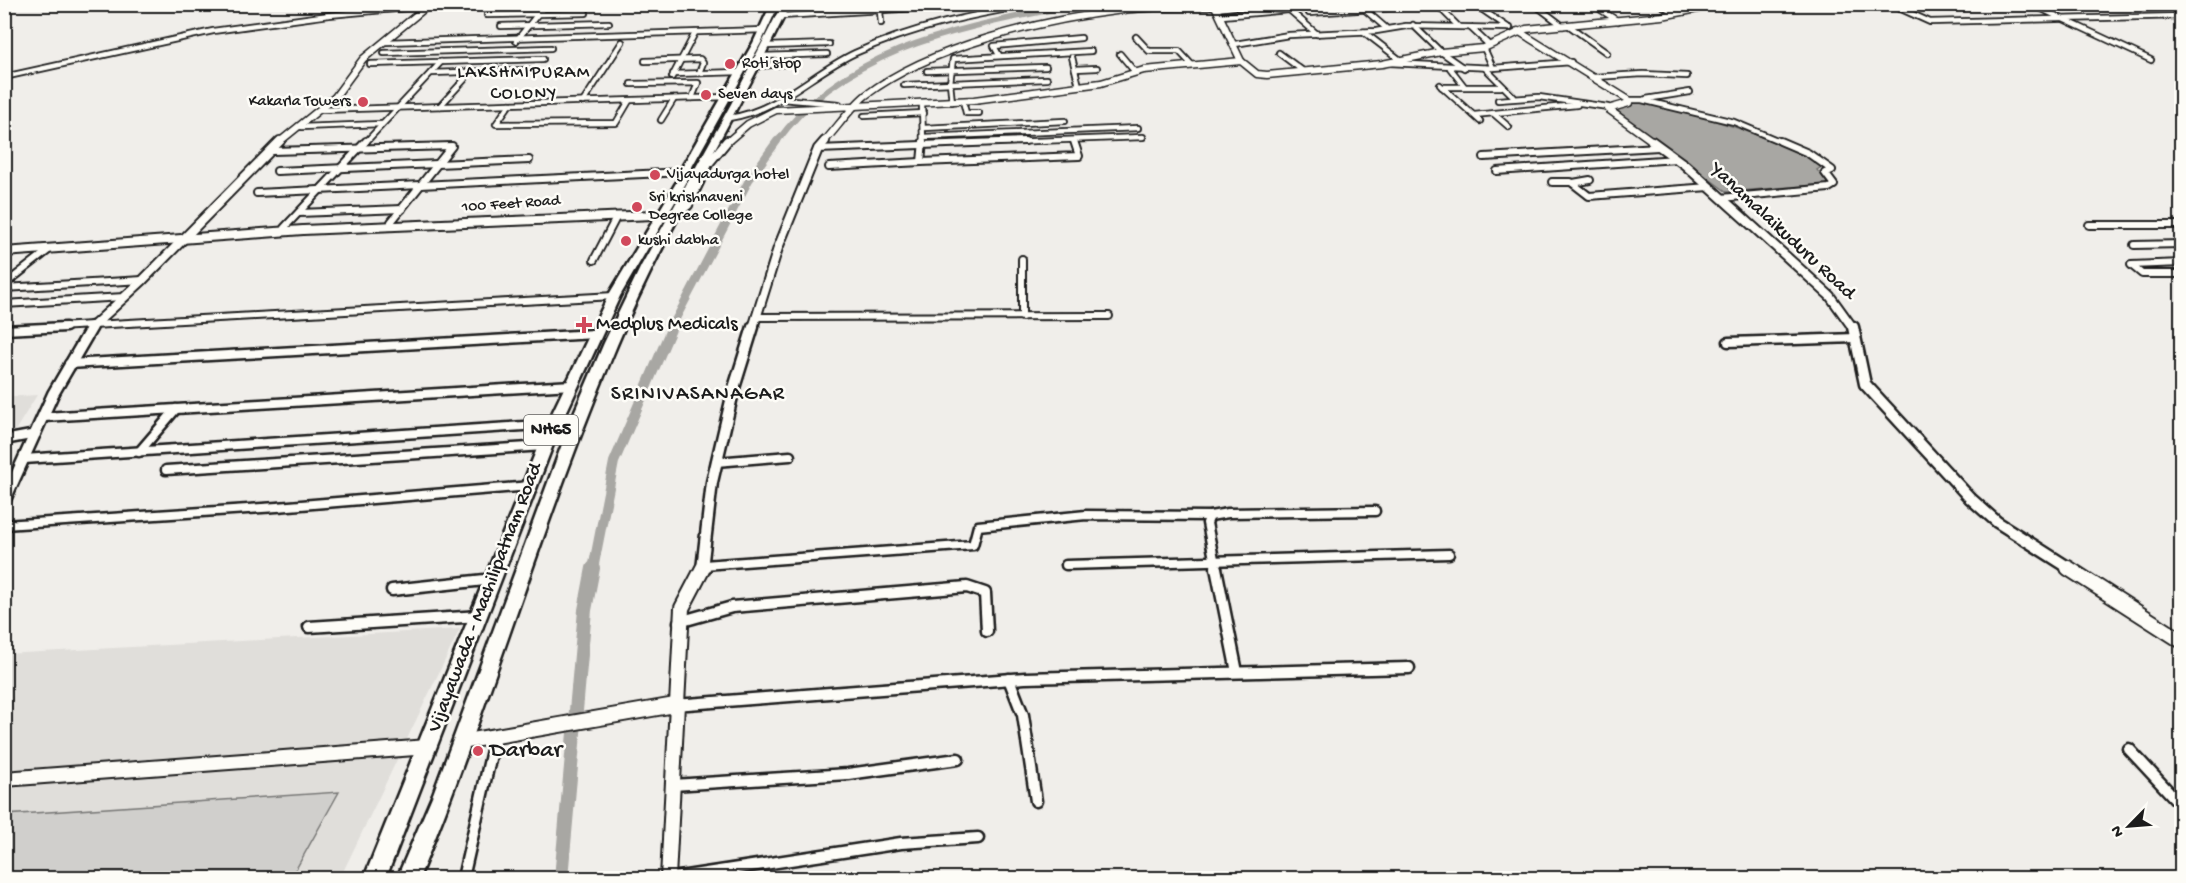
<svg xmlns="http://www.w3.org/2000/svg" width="2186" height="883" font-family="'Gochi Hand',sans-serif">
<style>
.built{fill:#e0deda}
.green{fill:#d0cfcc;stroke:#767674;stroke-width:1.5}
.water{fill:#a8a7a3;stroke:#706f6d;stroke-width:1.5}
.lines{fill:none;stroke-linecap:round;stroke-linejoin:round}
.canal-far3{stroke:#a8a7a3;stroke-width:6}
.canal-far2{stroke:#a8a7a3;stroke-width:8}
.canal-far1{stroke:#a8a7a3;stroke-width:10}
.canal{stroke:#a8a7a3;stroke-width:14}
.street-far3-casing{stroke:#1c1c1c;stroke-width:8}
.street-far2-casing{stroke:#1c1c1c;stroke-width:10}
.street-far1-casing{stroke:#1c1c1c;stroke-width:13}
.street-casing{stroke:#1c1c1c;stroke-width:15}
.secondary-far3-casing{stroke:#1c1c1c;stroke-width:9}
.secondary-far2-casing{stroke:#1c1c1c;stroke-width:12}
.secondary-far1-casing{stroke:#1c1c1c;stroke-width:15}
.secondary-casing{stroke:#1c1c1c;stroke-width:18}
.highway-casing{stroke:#1c1c1c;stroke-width:5}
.street-far3{stroke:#fdfcf7;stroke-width:4.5}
.street-far2{stroke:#fdfcf7;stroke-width:6}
.street-far1{stroke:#fdfcf7;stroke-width:8}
.street{stroke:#fdfcf7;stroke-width:10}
.secondary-far3{stroke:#fdfcf7;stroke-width:6}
.secondary-far2{stroke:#fdfcf7;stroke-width:8}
.secondary-far1{stroke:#fdfcf7;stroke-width:10}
.secondary{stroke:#fdfcf7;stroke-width:14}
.highway{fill:#fdfcf7;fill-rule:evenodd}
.poi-dot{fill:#d1495b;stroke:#fdfcf7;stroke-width:2}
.labels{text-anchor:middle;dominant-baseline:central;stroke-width:5;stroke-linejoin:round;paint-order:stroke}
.far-poi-label{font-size:16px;fill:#1c1c1c;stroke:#fdfcf7;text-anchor:start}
.far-street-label{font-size:16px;fill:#1c1c1c;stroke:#fdfcf7}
.far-neighbourhood-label{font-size:18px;letter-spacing:1.5px;fill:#1c1c1c;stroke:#fdfcf7}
.shield{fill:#fdfcf7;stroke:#605f5e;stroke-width:1.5}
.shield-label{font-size:18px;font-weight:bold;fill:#1c1c1c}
.street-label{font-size:20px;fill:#1c1c1c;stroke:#fdfcf7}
.poi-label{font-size:20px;fill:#1c1c1c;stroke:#fdfcf7;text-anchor:start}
.neighbourhood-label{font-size:21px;letter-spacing:1.5px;fill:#1c1c1c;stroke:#fdfcf7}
.near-poi-label{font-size:24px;fill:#1c1c1c;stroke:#fdfcf7;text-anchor:start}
</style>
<rect width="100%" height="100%" fill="#f0eeea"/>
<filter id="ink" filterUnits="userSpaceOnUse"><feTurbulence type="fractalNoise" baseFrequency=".0167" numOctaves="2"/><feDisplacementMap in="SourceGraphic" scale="12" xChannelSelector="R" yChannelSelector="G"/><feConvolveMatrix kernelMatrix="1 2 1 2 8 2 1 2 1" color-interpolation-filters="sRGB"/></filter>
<g filter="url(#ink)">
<!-- built -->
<g class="built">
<path d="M37,395L5,447V397Z"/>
<path d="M460,629L340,878H5V654Z"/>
</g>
<!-- green -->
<path class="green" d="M339,792L291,878H5V815Z"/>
<!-- water -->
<path class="water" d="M1642,101C1705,116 1766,134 1823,166L1817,170L1829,184L1727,192L1614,109Z"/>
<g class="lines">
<!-- canal-far3 -->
<path class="canal-far3" d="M776,143C846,44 968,27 1079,4"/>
<!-- canal-far2 -->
<path class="canal-far2" d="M671,328L749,180L777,141"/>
<!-- canal-far1 -->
<path class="canal-far1" d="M593,569L614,462L672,327"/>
<!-- canal -->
<path class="canal" d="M561,878L585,610L593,568"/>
<defs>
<g id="street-far3">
<path d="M1474,4L1509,28"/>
<path d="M1534,4L1563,26"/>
<path d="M1659,4L1676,13"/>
<path d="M1890,4L1930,22L2182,16"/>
<path d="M2031,4L2151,60"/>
<path d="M514,6L555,4"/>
<path d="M1286,7L1317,34"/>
<path d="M1216,9L1258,4"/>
<path d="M1364,9L1386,28"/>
<path d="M1901,9L1928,8"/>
<path d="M1601,10L1618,21"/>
<path d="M880,11L881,23"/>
<path d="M1443,11L1458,26"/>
<path d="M1309,13L1405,7"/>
<path d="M487,15L586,13"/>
<path d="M781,16L984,4"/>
<path d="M1222,16L1289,10"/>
<path d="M1413,25L1441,52L1464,68"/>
<path d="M1568,25L1607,53"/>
<path d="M501,26L609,23"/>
<path d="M1471,28L1488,44"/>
<path d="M1364,32L1399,59"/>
<path d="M1136,37L1149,51H1179L1192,65"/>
<path d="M516,41L546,4"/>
<path d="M386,42L764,30"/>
<path d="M1235,44L1289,35L1376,31L1406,26L1510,28"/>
<path d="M766,46L829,44"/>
<path d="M384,53L551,48"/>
<path d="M1279,53L1303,71"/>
<path d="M1120,54L1135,72"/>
<path d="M999,55L994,46L1081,38"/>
<path d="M762,56L827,54"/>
<path d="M1072,57L1079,86"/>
<path d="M645,61L700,59L703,63L699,73"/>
<path d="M1389,63L1493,68L1484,48"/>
<path d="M370,64L543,59"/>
<path d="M756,66L786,64"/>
<path d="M1450,68L1464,86"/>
<path d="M1485,68L1514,97"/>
<path d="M1493,68L1571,62"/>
<path d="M1075,69L1097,68"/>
<path d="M927,71L1046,67"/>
<path d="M431,73L529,70"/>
<path d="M673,74L740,72"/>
<path d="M4,77L213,31L329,15L427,6"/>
<path d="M672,77L695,33"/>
<path d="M1594,77L1643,74L1687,76"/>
<path d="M631,84L698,83L692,98"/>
<path d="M904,85L1047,79"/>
<path d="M1440,85L1480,121"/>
<path d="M1442,87H1501"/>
<path d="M782,99L839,104"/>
<path d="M1646,99L1690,92"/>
<path d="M1498,100L1539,97L1608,107"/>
<path d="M1629,100H1642L1734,122L1784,143"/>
<path d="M963,101L966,113H979"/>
<path d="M583,102L622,42"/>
<path d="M952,102L950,83L953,59L1091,51"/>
<path d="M510,104L496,124L616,123L629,101"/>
<path d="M922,104L923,143"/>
<path d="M440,106L465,79"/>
<path d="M320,110L727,97"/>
<path d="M1494,114L1509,127"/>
<path d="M1474,115L1577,105"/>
<path d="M864,116L924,113"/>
<path d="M729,118C778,111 812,73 855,53C912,27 975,14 1037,4"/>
<path d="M661,120L674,99"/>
<path d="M301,127L382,124"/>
<path d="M924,128L1065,121"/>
<path d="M923,137L1138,128"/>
<path d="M365,143L441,62"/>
<path d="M984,143L1143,137"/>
</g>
<g id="street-far2">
<path d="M923,141L921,162L1079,156L1074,141"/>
<path d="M818,149L1025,141"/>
<path d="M272,151L452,146L391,222"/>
<path d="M1484,157L1659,147"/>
<path d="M829,167L921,162"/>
<path d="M277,171L529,160"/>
<path d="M1497,171L1677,159"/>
<path d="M1552,182H1571L1589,196L1709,187"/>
<path d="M1573,183L1590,180"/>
<path d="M257,193L684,172"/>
<path d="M1721,198L1829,188L1834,185L1825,173L1832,170L1808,153L1780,141"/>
<path d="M299,213L402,209"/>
<path d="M2089,225H2182"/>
<path d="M284,228L366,141"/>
<path d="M2134,245L2182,244"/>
<path d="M1022,259V317"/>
<path d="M594,260L617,216"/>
<path d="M2182,263L2131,265L2142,274H2182"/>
<path d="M4,285L50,249"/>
<path d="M4,288L143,280"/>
<path d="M4,304L124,297"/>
<path d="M758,317L1109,316"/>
<path d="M39,328L614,296"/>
</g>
<g id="street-far1">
<path d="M4,330L66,327"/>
<path d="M1728,342L1856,338"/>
<path d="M69,364L595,334"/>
<path d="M44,417L572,385"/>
<path d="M4,440L36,434"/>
<path d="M139,452L176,409"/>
<path d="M24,459L554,424"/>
<path d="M716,462L790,456"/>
<path d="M166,470L545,446"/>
<path d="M4,525L277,507L530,486"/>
<path d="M704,565L973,545L978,526L1086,515L1210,516"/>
<path d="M1066,565L1449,554"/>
<path d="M1216,569L1207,523L1210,516L1228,513L1375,511"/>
</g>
<g id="street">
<path d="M1216,568L1237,672"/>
<path d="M392,590L494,579"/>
<path d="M679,622L732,607L967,587L985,593L987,631"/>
<path d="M309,627L480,616"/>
<path d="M1009,679L1023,715L1036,801"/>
<path d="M675,705L1025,678L1409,668"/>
<path d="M2129,749L2182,806"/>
<path d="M673,785L848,774L958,759"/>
<path d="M463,878L495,737"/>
<path d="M673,878L901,843L978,838"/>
</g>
<g id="secondary-far3">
<path d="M1214,4L1241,61"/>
<path d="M1518,31L1629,100V103L1608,109L1655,143"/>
<path d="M278,143L335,97L363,59L425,8L437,4"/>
<path d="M726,143L748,124L776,110L974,100L1101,83L1144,70L1241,61L1257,74L1267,75L1382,64L1441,52L1484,48L1526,29L1662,16L1723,4"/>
<path d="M823,143C837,128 850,108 866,95C931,46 1042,20 1123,10C1153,6 1184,7 1214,6"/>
</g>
<g id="secondary-far2">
<path d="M1652,141L1685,165L1830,296L1853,328"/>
<path d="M4,252L303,230L677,214L688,205L708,164L727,141"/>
<path d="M91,328L143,280L280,141"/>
<path d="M753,328L778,248L818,149L825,141"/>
</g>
<g id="secondary-far1">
<path d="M1853,327L1865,384L1970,498L1997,522L2071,569"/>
<path d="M4,502L53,394L92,327"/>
<path d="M702,569L712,482L734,388L753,327"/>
</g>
<g id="secondary">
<path d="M2068,568L2182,641"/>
<path d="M461,742L675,705"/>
<path d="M4,779L428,747"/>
<path d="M668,878L682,608L703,568"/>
</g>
<g id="highway">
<path d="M771,4H779L761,43L689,172L686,183L620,296L561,424L386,878H364L547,424L608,296L676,183L679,172L753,43Z"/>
<path d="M782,4H790C735,120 666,228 617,345C543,520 491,703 419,878H397L433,794L571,420L604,343L641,266L731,104Z"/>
</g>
</defs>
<!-- street-far3 casing -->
<use href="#street-far3" class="street-far3-casing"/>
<!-- street-far2 casing -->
<use href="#street-far2" class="street-far2-casing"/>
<!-- street-far1 casing -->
<use href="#street-far1" class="street-far1-casing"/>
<!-- street casing -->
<use href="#street" class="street-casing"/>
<!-- secondary-far3 casing -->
<use href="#secondary-far3" class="secondary-far3-casing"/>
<!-- secondary-far2 casing -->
<use href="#secondary-far2" class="secondary-far2-casing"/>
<!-- secondary-far1 casing -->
<use href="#secondary-far1" class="secondary-far1-casing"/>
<!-- secondary casing -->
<use href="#secondary" class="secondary-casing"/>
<!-- highway casing -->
<use href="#highway" class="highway-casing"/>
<!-- street-far3 -->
<use href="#street-far3" class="street-far3"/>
<!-- street-far2 -->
<use href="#street-far2" class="street-far2"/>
<!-- street-far1 -->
<use href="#street-far1" class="street-far1"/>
<!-- street -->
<use href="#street" class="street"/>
<!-- secondary-far3 -->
<use href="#secondary-far3" class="secondary-far3"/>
<!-- secondary-far2 -->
<use href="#secondary-far2" class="secondary-far2"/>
<!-- secondary-far1 -->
<use href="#secondary-far1" class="secondary-far1"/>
<!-- secondary -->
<use href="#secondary" class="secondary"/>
<!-- highway -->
<use href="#highway" class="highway"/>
</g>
</g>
<!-- markers -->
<g class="poi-dot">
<circle cx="730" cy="64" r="6"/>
<circle cx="706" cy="95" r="6"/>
<circle cx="363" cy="102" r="6"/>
<circle cx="655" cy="175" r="6"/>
<circle cx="637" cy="207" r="6"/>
<circle cx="626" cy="241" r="6"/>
<path d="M581 316h6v6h6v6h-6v6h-6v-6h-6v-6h6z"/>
<circle cx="478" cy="751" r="6"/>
</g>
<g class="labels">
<!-- far-poi labels -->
<g class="far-poi-label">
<text x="742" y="64">Roti stop</text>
<text x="718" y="95">Seven days</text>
<text x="351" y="102" text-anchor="end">Kakarla Towers</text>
<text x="667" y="175">Vijayadurga hotel</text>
<text x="649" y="198">Sri krishnaveni<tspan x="649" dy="18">Degree College</tspan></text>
<text x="638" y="241">kushi dabha</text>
</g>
<!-- far-street labels -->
<g class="far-street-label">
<text transform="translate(511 205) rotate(-4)">100 Feet Road</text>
</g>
<!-- far-neighbourhood labels -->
<g class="far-neighbourhood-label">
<text x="524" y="73">LAKSHMIPURAM<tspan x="524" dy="21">COLONY</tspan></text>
</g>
<!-- shield labels -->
<rect class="shield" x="524" y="415" width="54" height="30" rx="4.5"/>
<g class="shield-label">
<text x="551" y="430">NH65</text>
</g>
<!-- street labels -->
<g class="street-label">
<text transform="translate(1782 232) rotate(43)">Yanamalaikuduru Road</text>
<text transform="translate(486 598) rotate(-69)">Vijayawada - Machilipatnam Road</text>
</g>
<!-- poi labels -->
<g class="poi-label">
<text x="596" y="325">Medplus Medicals</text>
</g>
<!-- neighbourhood labels -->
<g class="neighbourhood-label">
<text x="698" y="395">SRINIVASANAGAR</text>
</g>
<!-- near-poi labels -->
<g class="near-poi-label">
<text x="490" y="751">Darbar</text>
</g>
</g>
<!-- margin -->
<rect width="2186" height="883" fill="none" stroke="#fdfcf7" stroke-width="24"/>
<rect x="12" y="12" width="2162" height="859" fill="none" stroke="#1c1c1c" stroke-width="2" filter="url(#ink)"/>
<!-- north arrow -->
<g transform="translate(2129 826) rotate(245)" stroke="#fdfcf7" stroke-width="4.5" paint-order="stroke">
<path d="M0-4.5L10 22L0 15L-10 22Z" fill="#1c1c1c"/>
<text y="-9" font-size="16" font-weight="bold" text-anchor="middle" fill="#1c1c1c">N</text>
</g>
</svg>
